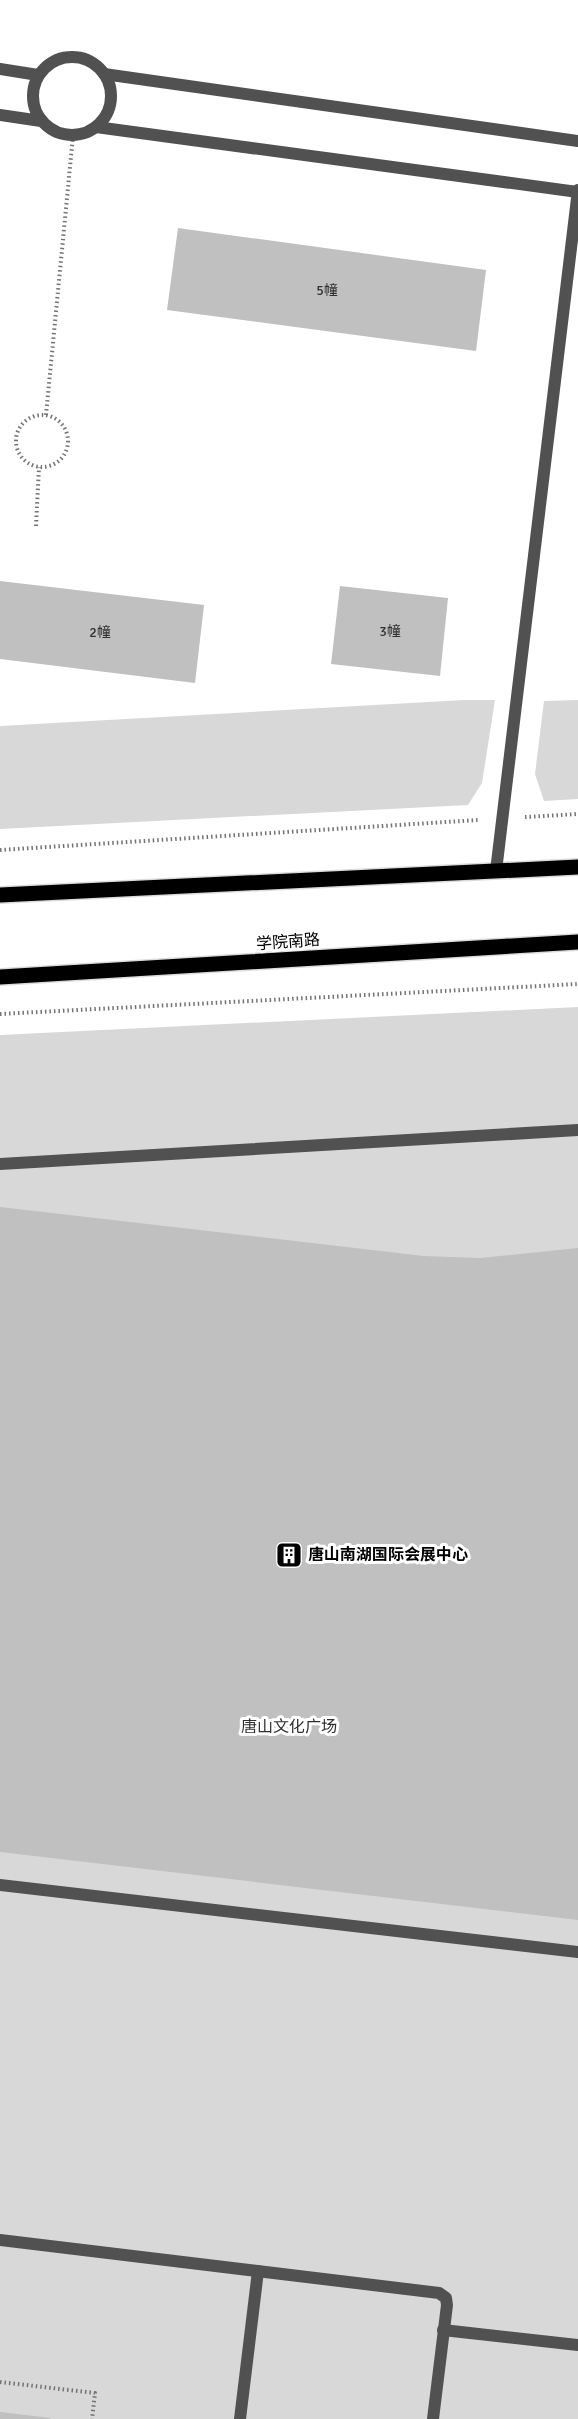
<svg xmlns="http://www.w3.org/2000/svg" width="578" height="2419" font-family="Signika,'Noto Sans SC',sans-serif">
<style>
.green{fill:#d8d8d8}
.building{fill:#c0c0c0}
.lines{fill:none;stroke-linecap:round;stroke-linejoin:round}
.primary-casing{stroke:#dbdbdb;stroke-width:18}
.path{stroke:#737373;stroke-width:4;stroke-dasharray:1.5 3;stroke-linecap:butt}
.service{stroke:#515151;stroke-width:12}
.minor{stroke:#515151;stroke-width:12}
.primary{stroke:#000;stroke-width:15}
.labels{text-anchor:middle;dominant-baseline:central;stroke-width:6;stroke-linejoin:round;paint-order:stroke}
.number-label{font-size:14px;fill:#303030}
.street-label{font-size:16px;fill:#000;stroke:#fff}
.poi-label{font-size:16px;font-weight:bold;fill:#000;stroke:#fff;text-anchor:start}
.park-label{font-size:16px;fill:#2f2f2f;stroke:#fff}
</style>
<rect width="100%" height="100%" fill="#fff"/>
<!-- green -->
<g class="green">
<path d="M464,700H495L482,783L468,805L0,829V726Z"/>
<path d="M578,700V799L544,801L535,774L544,701Z"/>
<path d="M578,1007V2419H0V1035Z"/>
</g>
<!-- building -->
<g class="building">
<path d="M178,228L486,270L476,351L167,310Z"/>
<path d="M0,581L204,605L195,683L0,659Z"/>
<path d="M340,586L448,598L440,676L331,664Z"/>
<path d="M0,1207L424,1256L480,1258L578,1248V1920L0,1852Z"/>
<path d="M0,2412L51,2418L50,2419H0Z"/>
</g>
<g class="lines">
<defs>
<g id="primary">
<path d="M0,895L578,867"/>
<path d="M0,977L578,942"/>
</g>
</defs>
<!-- primary casing -->
<use href="#primary" class="primary-casing"/>
<!-- path -->
<g class="path">
<path d="M46,415L73,136"/>
<circle cx="42" cy="441" r="26"/>
<path d="M36,526L39,467"/>
<path d="M525,817L578,814"/>
<path d="M0,850L478,820"/>
<path d="M0,1014L578,984"/>
<path d="M0,2382L95,2393L92,2419"/>
</g>
<!-- service -->
<g class="service">
<path d="M0,1164L578,1130"/>
<path d="M0,1885L578,1952"/>
<path d="M0,2240L439,2293L446,2298L447,2305L433,2419"/>
<path d="M443,2330L578,2345"/>
<path d="M240,2419L258,2271"/>
</g>
<!-- minor -->
<g class="minor">
<circle cx="72" cy="96" r="39"/>
<path d="M0,69L38,75"/>
<path d="M104,74L578,141"/>
<path d="M0,115L41,121"/>
<path d="M96,127L578,192"/>
<path d="M496,871L578,190"/>
</g>
<!-- primary -->
<use href="#primary" class="primary"/>
</g>
<!-- icons -->
<defs>
<symbol id="building-square" viewBox="-11 -11 22 22"><rect x="-9" y="-9" width="18" height="18" rx="4" fill="#000" stroke="#fff"/><path d="M-4-6H4V6H1V3H-1V6H-4ZM-2.5-4.3h1.7v1.8h-1.7ZM.8-4.3h1.7v1.8H.8ZM-2.5-1h1.7V.8h-1.7ZM.8-1h1.7V.8H.8Z" fill="#fff"/></symbol>
</defs>
<g fill-rule="evenodd">
<use href="#building-square" x="274" y="1540" width="30" height="30"/>
</g>
<g class="labels">
<!-- number labels -->
<g class="number-label">
<text x="327" y="290">5幢</text>
<text x="390" y="631">3幢</text>
<text x="100" y="632">2幢</text>
</g>
<!-- street labels -->
<g class="street-label">
<text transform="translate(288 942) rotate(-4)">学院南路</text>
</g>
<!-- poi labels -->
<g class="poi-label">
<text x="308" y="1555">唐山南湖国际会展中心</text>
</g>
<!-- park labels -->
<g class="park-label">
<text x="289" y="1727">唐山文化广场</text>
</g>
</g>
</svg>
